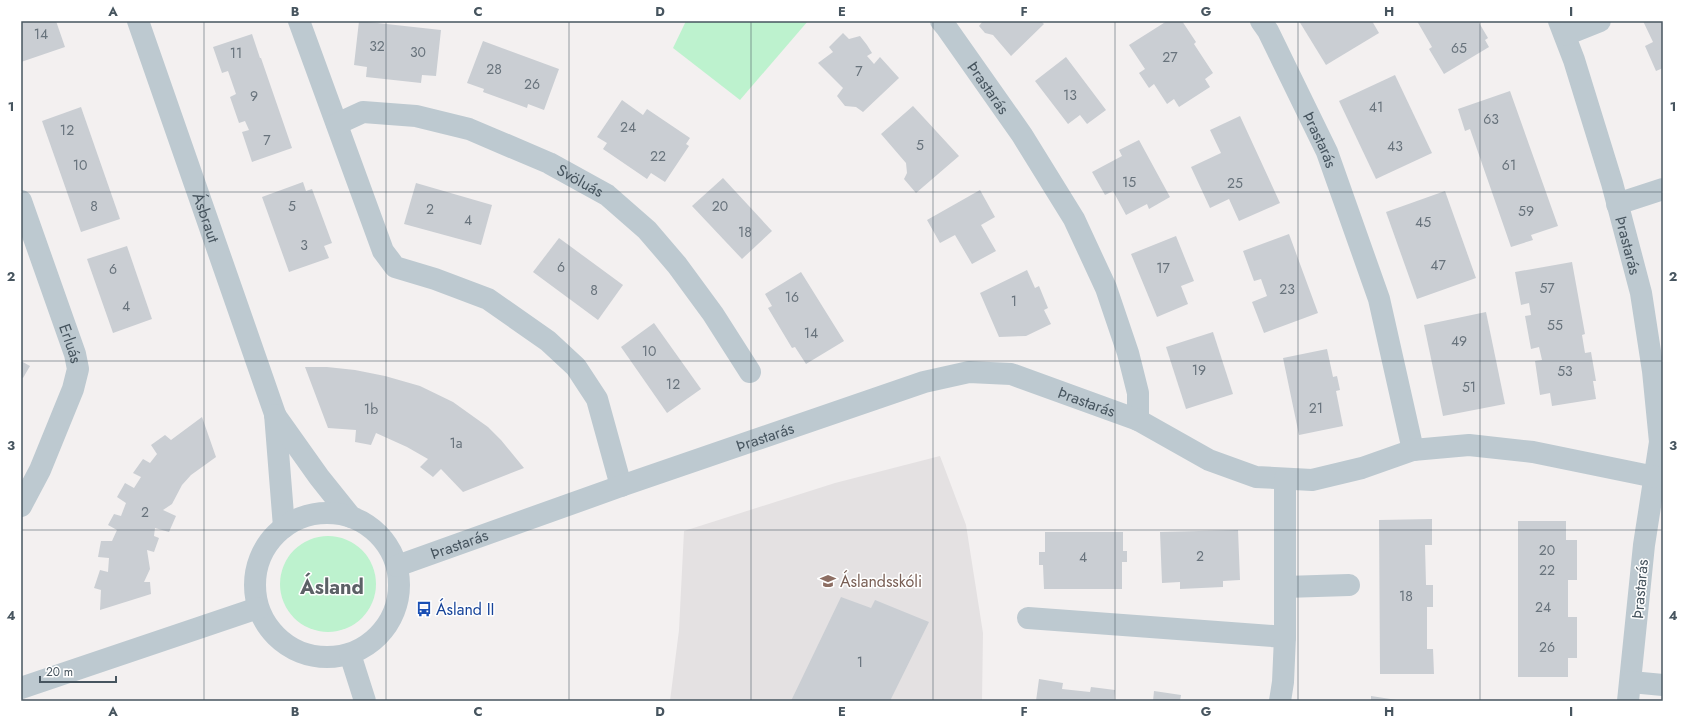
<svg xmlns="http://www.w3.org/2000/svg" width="1684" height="722" font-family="Jost,sans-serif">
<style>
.education{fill:#e4e1e2}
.green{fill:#bdf2ce}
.building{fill:#caced3}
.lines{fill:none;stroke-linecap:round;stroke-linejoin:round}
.minor{stroke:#bdc9d0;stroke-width:22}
.grid{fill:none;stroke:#47555f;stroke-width:1;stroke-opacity:0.55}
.labels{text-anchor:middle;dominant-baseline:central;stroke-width:3;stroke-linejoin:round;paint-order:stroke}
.number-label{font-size:14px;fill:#68737c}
.street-label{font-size:16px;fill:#47555f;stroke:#fff}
.education-label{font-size:16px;fill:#785e54;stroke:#fff;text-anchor:start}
.transit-label{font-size:16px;fill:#164399;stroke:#fff;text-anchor:start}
.district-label{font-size:20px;font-weight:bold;fill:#5c6166;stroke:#fff}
.neatline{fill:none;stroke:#47555f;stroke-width:1.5}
.grid-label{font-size:13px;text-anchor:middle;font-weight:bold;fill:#47555f}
</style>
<rect width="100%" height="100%" fill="#f3f0f0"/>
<!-- education -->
<path class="education" d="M940,456L966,525L983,633L982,701H670L679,630L684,531L835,483Z"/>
<!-- green -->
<g class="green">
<path d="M686,21H808L740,100L673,48Z"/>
<circle cx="328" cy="584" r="48"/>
</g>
<!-- building -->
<g class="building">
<path d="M21,21H56L65,47L21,62Z"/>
<path d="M359,21L441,30L436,76L422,75L421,83L366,77L367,67L354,65Z"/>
<path d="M983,21H1041L1044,24L1011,56L993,35L985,33L979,26Z"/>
<path d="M1167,21H1182L1196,42L1194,44L1213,73L1205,79L1210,87L1179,107L1174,99L1167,104L1154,84L1149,88L1139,73L1145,69L1129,45Z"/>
<path d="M1299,21H1372L1379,33L1326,65Z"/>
<path d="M1417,21H1478L1488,38L1485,40L1489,47L1444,74L1429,49L1432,47Z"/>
<path d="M1643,21H1663V68L1656,71L1645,46L1653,42Z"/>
<path d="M843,33L849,39L860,36L867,45L872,53L867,56L874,64L880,57L899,78L863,112L856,107L845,106L837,96L843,88L818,63L833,52L829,47Z"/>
<path d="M252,34L260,58H261L292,148L252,162L242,132L249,130L245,121L239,123L230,97L236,94L228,71L222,73L213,47Z"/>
<path d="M483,41L559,69L544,110L528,104L527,108L483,92L484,89L467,83Z"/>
<path d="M1066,57L1106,110L1087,124L1080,115L1068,124L1035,81Z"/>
<path d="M1395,75L1432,153L1376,179L1339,101Z"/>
<path d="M1510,91L1558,226L1531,235L1533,240L1511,247L1470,129L1465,131L1458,109Z"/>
<path d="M622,100L643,115L647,109L690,138L686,144L689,146L665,182L651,173L647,179L603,149L607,143L597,137Z"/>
<path d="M913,106L959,156L916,193L904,179L907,173L906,163L881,134Z"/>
<path d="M81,107L120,219L81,232L42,121Z"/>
<path d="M1240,116L1280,203L1239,221L1229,199L1210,208L1191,167L1221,153L1210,130Z"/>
<path d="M1139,140L1170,197L1149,209L1147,204L1126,215L1113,191L1105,195L1092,172L1122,156L1119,150Z"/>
<path d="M723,178L772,231L742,259L692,206Z"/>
<path d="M303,182L306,191L312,189L332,243L324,246L329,258L289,272L262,197Z"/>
<path d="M416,183L492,205L481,245L404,224Z"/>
<path d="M980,190L995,217L981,225L996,251L972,264L955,235L940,243L927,220Z"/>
<path d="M1445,191L1476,278L1417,299L1386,212Z"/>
<path d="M1289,234L1318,313L1264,333L1252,302L1267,296L1261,279L1254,281L1243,251Z"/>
<path d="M1176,236L1194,281L1181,286L1188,304L1157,317L1131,254Z"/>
<path d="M559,238L623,285L598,320L533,272Z"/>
<path d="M127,246L152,319L113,333L87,259Z"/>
<path d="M1572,262L1585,334L1582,335L1585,353L1591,352L1596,381H1593L1596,399L1552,406L1550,393L1540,395L1535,361L1542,360L1539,347L1531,349L1525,316L1531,315L1529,303L1521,305L1515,272Z"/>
<path d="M1027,270L1035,288L1039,286L1048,308L1044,310L1051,324L1026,336L999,337L980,293Z"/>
<path d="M801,272L844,341L806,364L795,347L792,348L768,308L772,306L765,294Z"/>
<path d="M1486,312L1505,404L1443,416L1424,325Z"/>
<path d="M654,323L701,389L667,413L621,347Z"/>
<path d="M1213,332L1233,394L1186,409L1166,347Z"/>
<path d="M1327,349L1333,377L1337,376L1340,390L1336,391L1343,426L1299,435L1283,358Z"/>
<path d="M21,361L30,366L23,378L21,377Z"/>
<path d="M305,367H327L355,370L385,376L420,386L453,402L488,427L501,440L524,468L463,492L441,469L433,477L420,467L428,459L407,447L376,433L371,445L355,442L356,430L328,428Z"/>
<path d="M202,417L216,457L191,475L182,485L172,504L163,510L176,516L169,532L155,528L154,536L159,538L154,552L147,550L150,569L144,582H150L151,594L100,610L101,590L94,588L100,570L108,572L109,558L98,557L101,541H112L117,530L108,525L114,514L121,516L126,503L117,497L125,483L134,488L141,477L133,473L143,459L150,463L157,454L151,445L165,435L171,440Z"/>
<path d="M1432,519V545H1425L1426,585H1433V607H1427V649H1433L1434,674H1380L1379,520Z"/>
<path d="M1518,521H1566V540H1577V580H1568V617H1577V658H1568V677H1518Z"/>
<path d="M1238,530L1240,580L1223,581V587L1180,589V582L1162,583L1160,532Z"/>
<path d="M1045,532H1123V551H1127V562H1122V589H1044L1043,565H1039V552H1045Z"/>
<path d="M841,597L871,608L875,600L929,622L890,701H791Z"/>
<path d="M1039,679L1063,683L1062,689L1090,692L1091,687L1115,690L1114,701H1036Z"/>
<path d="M1154,691L1181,695L1180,701H1153Z"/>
<path d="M1371,696L1397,700V701H1371Z"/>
</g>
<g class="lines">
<!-- minor -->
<g class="minor">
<path id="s1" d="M138,21L275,414L284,527"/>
<path d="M299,21L383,251L395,267L435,279L488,299L548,341L576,367L597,399L621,486"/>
<path id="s2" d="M941,21L946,27L1022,135L1074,219L1106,288L1128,353L1138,393V420"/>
<path id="s3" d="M1261,21L1268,31L1327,152L1379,299L1413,450"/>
<path id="s4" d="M1559,21L1574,60L1612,183L1641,293L1653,371L1660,442L1644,545L1628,701"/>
<path d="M1565,35L1600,21"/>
<path id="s5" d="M337,124L363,112L416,116L469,129L549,163L607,195L647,230L677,265L713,314L750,372"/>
<path id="s6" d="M21,201L75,354L78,369L73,389L40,470L21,506"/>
<path d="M1617,204L1663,189"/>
<path d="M275,415L319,477L351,517"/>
<circle cx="327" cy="585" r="72"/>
<path id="s7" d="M397,566L621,486L924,382L969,372L1011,374L1138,420L1209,460L1256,477L1312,480L1362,468L1413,450L1469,445L1533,452L1655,477"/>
<path d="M1285,587L1349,585"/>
<path d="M1028,618L1285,637"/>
<path d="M350,654L365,701"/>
<path d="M1631,682L1663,685"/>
<path d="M21,688L258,608"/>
<path d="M1280,701L1283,682L1285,637V479"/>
</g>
</g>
<!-- grid -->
<path class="grid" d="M204,21V701M386,21V701M569,21V701M751,21V701M933,21V701M1115,21V701M1298,21V701M1480,21V701M21,192H1663M21,361H1663M21,530H1663"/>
<!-- icons -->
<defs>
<symbol id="school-bare" viewBox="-9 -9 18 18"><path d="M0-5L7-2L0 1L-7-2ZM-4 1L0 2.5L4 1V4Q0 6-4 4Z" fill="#8d6e63" stroke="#fff" stroke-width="2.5" paint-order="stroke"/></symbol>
<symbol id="bus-bare" viewBox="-9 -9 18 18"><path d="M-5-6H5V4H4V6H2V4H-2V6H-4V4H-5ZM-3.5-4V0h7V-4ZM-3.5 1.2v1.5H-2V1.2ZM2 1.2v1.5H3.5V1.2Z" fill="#1a4fb4" stroke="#fff" stroke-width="2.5" paint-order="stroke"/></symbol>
</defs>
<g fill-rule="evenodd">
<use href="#school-bare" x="817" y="570" width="22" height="22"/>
<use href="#bus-bare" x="413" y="598" width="22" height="22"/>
</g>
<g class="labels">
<!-- number labels -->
<g class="number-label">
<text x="41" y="34">14</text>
<text x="377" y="46">32</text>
<text x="1459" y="48">65</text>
<text x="418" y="52">30</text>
<text x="236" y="53">11</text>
<text x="1170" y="57">27</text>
<text x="494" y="69">28</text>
<text x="859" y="71">7</text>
<text x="532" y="84">26</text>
<text x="1070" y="95">13</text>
<text x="254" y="96">9</text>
<text x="1376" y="107">41</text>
<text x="1491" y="119">63</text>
<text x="628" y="127">24</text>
<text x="67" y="130">12</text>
<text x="267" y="140">7</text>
<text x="920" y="145">5</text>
<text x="1395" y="146">43</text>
<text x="658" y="156">22</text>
<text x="80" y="165">10</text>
<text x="1509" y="165">61</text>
<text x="1129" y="182">15</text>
<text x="1235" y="183">25</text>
<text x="94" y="206">8</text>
<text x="292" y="206">5</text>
<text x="720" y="206">20</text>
<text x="430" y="209">2</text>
<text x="1526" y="211">59</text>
<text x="468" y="220">4</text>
<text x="1423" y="222">45</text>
<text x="745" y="232">18</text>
<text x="304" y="245">3</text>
<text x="1438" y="265">47</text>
<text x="561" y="267">6</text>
<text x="1163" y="268">17</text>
<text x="113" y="269">6</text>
<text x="1547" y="288">57</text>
<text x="1287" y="289">23</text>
<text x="594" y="290">8</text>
<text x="792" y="297">16</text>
<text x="1014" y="301">1</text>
<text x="126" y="306">4</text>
<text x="1555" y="325">55</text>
<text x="811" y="333">14</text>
<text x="1459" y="341">49</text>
<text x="649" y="351">10</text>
<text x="1199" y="370">19</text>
<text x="1565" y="371">53</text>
<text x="673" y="384">12</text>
<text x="1469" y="387">51</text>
<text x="1316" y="408">21</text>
<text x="371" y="409">1b</text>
<text x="456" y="443">1a</text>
<text x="145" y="512">2</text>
<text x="1547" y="550">20</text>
<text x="1200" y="556">2</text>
<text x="1083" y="557">4</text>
<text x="1547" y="570">22</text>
<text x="1406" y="596">18</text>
<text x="1543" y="607">24</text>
<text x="1547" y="647">26</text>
<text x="860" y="662">1</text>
</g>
<!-- street labels -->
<g class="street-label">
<text stroke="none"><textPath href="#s2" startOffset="82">Þrastarás</textPath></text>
<text stroke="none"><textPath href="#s3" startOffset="133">Þrastarás</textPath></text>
<text stroke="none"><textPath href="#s5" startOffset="259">Svöluás</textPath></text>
<text stroke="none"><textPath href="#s1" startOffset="208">Ásbraut</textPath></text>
<text stroke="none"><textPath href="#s4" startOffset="235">Þrastarás</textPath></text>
<text stroke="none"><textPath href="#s6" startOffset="151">Erluás</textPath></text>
<text stroke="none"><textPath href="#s7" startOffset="727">Þrastarás</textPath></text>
<text stroke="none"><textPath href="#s7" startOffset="390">Þrastarás</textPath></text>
<text stroke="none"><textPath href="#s7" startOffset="66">Þrastarás</textPath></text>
<text transform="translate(1640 589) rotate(-85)">Þrastarás</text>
</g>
<!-- education labels -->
<g class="education-label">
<text x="840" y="581">Áslandsskóli</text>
</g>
<!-- transit labels -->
<g class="transit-label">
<text x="436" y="609">Ásland II</text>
</g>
<!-- district labels -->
<g class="district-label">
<text x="332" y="587">Ásland</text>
</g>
</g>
<!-- border -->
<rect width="1684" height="722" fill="none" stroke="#ffffff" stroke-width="44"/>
<!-- scale -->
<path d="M40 676v6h76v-6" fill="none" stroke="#47555f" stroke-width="2"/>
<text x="46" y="676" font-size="12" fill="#47555f" stroke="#ffffff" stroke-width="3" paint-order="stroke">20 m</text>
<rect x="22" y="22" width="1640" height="678" class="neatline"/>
<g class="grid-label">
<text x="113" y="16">A</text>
<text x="295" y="16">B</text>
<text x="478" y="16">C</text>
<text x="660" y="16">D</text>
<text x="842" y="16">E</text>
<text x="1024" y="16">F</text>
<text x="1206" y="16">G</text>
<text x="1389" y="16">H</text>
<text x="1571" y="16">I</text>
<text x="11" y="111">1</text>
<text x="1673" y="111">1</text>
<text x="11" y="281">2</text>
<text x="1673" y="281">2</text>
<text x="11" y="450">3</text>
<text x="1673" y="450">3</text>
<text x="11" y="620">4</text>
<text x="1673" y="620">4</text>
<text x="113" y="716">A</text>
<text x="295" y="716">B</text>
<text x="478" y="716">C</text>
<text x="660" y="716">D</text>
<text x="842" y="716">E</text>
<text x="1024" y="716">F</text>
<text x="1206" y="716">G</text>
<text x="1389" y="716">H</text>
<text x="1571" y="716">I</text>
</g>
</svg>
